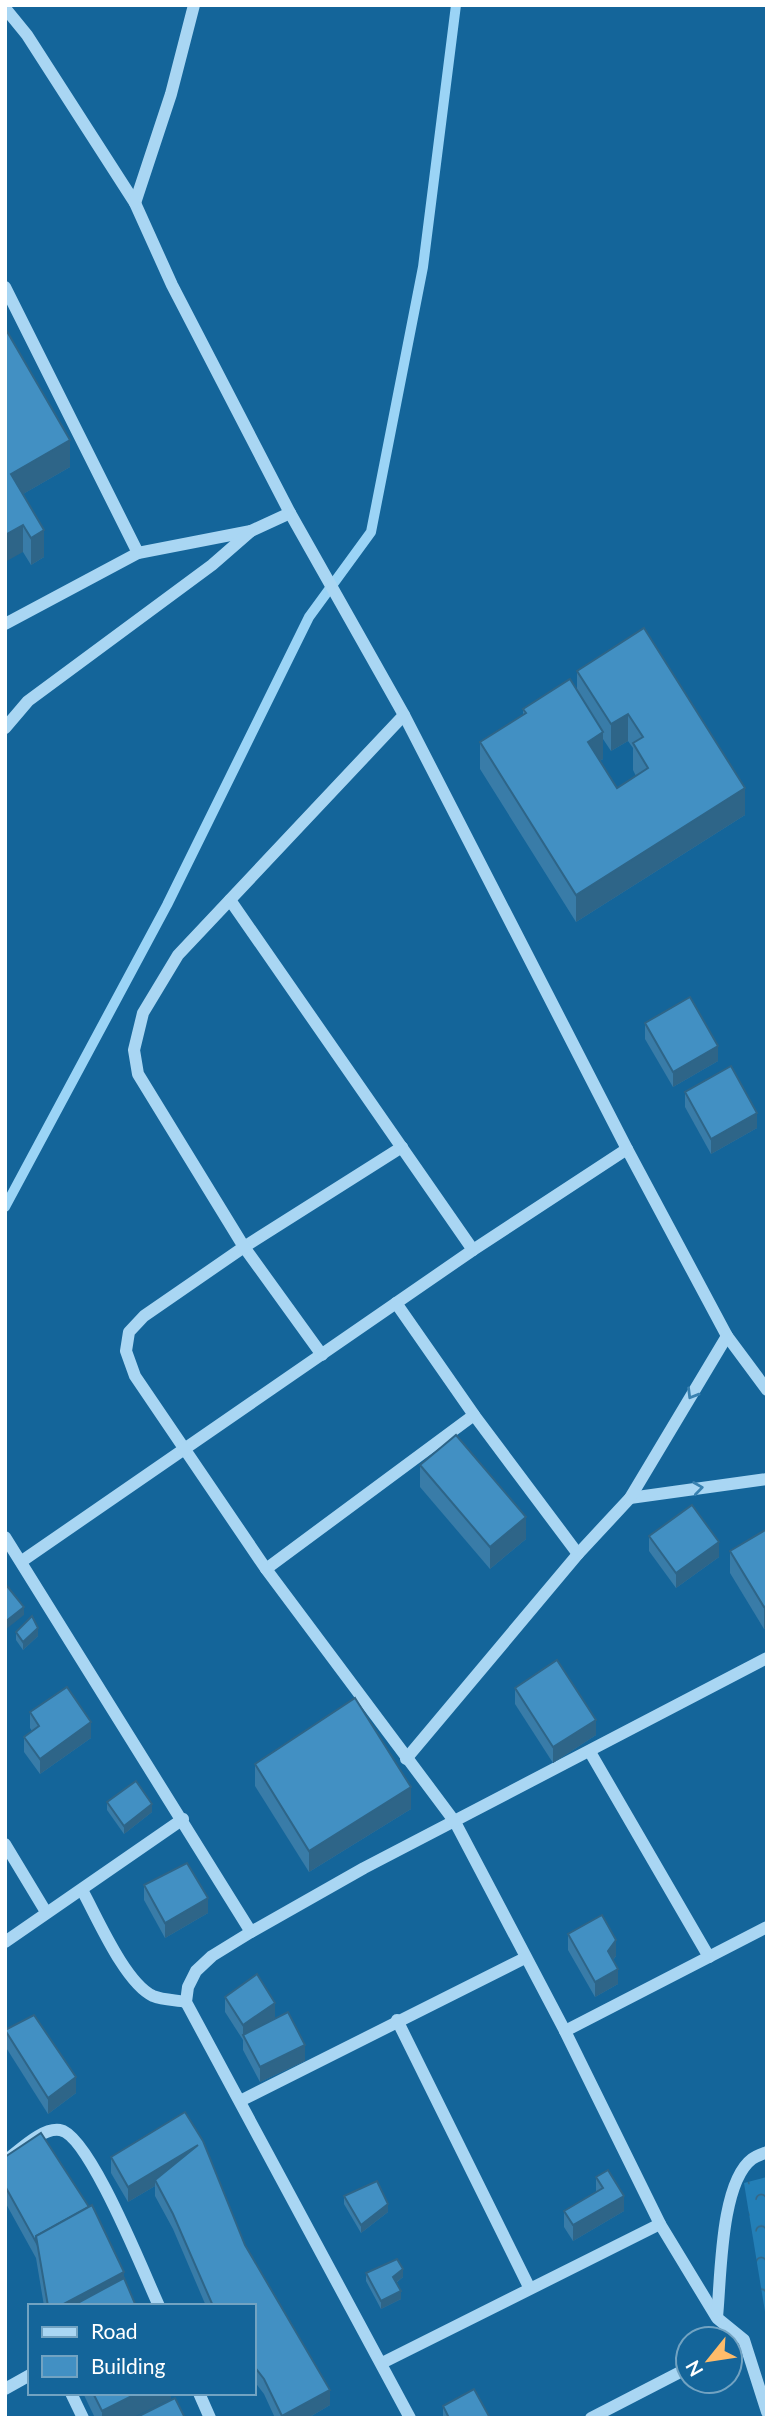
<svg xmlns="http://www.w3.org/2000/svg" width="772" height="2423" font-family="Lato,sans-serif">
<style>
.forest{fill:url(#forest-crowns)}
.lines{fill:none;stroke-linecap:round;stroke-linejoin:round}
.stream{stroke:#9bd4f6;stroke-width:10}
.minor{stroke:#a9d6f3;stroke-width:12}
.wall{fill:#397ca8;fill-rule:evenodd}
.shaded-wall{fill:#2e6588}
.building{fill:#4290c3;stroke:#2e6588;stroke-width:2}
.oneway{stroke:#3981b0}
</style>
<defs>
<pattern id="forest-crowns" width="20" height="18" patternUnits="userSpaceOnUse" patternTransform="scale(1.75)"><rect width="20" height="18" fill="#237fb7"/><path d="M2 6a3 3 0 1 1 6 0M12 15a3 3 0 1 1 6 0" fill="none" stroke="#356887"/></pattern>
</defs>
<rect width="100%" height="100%" fill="#14659a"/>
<!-- forest -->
<path class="forest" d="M767,2177V2324L744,2183Z"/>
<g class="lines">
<!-- stream -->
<path class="stream" d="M5,1207L167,905L309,617L371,532L423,267L456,5"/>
<!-- minor -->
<g class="minor">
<path d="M5,8L27,35L135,203L172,285L290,513L404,715L627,1149L727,1336L767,1390"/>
<path d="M135,203L171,94L194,5"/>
<path d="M5,287L138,553"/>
<path d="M5,624L138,553L251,531L290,513"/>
<path d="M5,728L28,701L212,565L251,531"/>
<path d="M230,900L473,1250"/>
<path d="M402,1147L244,1247L144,1316L129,1332L126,1351L135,1376L266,1569L455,1822L565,2031L660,2224L717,2318L744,2340L767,2412"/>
<path d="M396,1303L474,1415L578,1554"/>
<path d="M322,1355L244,1247L138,1074L134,1050L143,1013L178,955L404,715"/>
<path d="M630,1498L767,1479"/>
<path d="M5,1537L251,1932"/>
<path d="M22,1561L473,1250L627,1149"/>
<path d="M266,1569L474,1415"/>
<path d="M590,1752L709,1957"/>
<path d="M406,1759L578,1554L630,1498L727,1336"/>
<path d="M5,1844L46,1912"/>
<path d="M82,1890C97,1917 125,1983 153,1996C163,2000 176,2000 186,2002"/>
<path d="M5,1942L183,1819"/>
<path d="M397,2020L529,2287"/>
<path d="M565,2031L767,1927"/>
<path d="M240,2101L525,1958"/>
<path d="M5,2161C19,2151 42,2127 60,2130C89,2134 145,2276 159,2306"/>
<path d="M717,2317C721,2279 720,2183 752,2159C756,2156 762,2154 767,2152"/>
<path d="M382,2363L660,2224"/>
<path d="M5,2389L30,2375"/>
<path d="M71,2393L83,2418"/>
<path d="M199,2393L210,2418"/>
<path d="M410,2418L186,2002L188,1987L196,1971L212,1956L251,1932L364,1868L767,1658"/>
<path d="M591,2418L688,2368"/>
</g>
</g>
<!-- wall -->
<g class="wall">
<path d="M5,328L70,467L23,494L44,557L31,565L23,552Z"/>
<path d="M577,671L745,815L576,922L480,769V742L523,715V709L577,691ZM603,739L611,751L628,741L633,748V770L636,776L617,788L600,761L603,759Z"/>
<path d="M645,1023L718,1061L673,1087L645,1039Z"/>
<path d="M685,1092L757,1128L711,1154L685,1107Z"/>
<path d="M420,1465L526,1539L490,1569L420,1487Z"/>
<path d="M767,1529V1627L764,1629L730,1573V1551Z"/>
<path d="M649,1536L719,1557L676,1588L649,1551Z"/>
<path d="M16,1632L38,1636L23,1650L16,1640Z"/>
<path d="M515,1688L596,1735L553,1763L515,1704Z"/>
<path d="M30,1712L91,1738L40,1774L24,1752V1737L32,1731L30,1728Z"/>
<path d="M255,1764L411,1809L309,1872L255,1786Z"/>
<path d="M107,1802L152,1812L124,1834L107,1810Z"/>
<path d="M144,1885L208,1913L165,1938L144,1900Z"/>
<path d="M568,1934L616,1956L613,1960L618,1984L595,1997L568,1950Z"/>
<path d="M225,1997L275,2018L305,2061L260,2082L243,2050V2040L225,2012Z"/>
<path d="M5,2030L76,2093L48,2114L5,2046Z"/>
<path d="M185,2112L245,2245L330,2405L308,2418H275L264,2394L254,2381V2306H206L173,2229L155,2196V2186L128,2202L111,2173V2157Z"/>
<path d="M5,2157L124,2278L136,2306H44L36,2258L5,2202Z"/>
<path d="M596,2177L624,2211L573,2241L564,2227V2211L596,2192Z"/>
<path d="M344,2196L388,2212L361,2233L344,2204Z"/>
<path d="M366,2273L403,2277L396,2283L401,2299L381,2309L366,2281Z"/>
<path d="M83,2393H171L132,2418H95Z"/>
<path d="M443,2406L490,2418H443Z"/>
</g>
<!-- shaded-wall -->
<g class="shaded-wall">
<path d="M70,440V467L11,501V474Z"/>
<path d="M23,525V552L5,562V535Z"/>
<path d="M44,530V557L31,565V538Z"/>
<path d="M628,714V741L611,751V724Z"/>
<path d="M603,732V759L588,768V742Z"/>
<path d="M745,788V815L576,922V895Z"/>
<path d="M718,1046V1061L673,1087V1072Z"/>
<path d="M757,1113V1128L711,1154V1139Z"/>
<path d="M526,1517V1539L490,1569V1547Z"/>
<path d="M719,1542V1557L676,1588V1573Z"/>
<path d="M767,1606V1627L764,1629V1607Z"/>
<path d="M24,1607V1615L5,1630V1622Z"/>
<path d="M38,1628V1636L23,1650V1642Z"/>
<path d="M596,1720V1735L553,1763V1747Z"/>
<path d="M91,1722V1738L40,1774V1759Z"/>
<path d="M411,1787V1809L309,1872V1851Z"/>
<path d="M152,1804V1812L124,1834V1826Z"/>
<path d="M208,1898V1913L165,1938V1923Z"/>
<path d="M616,1940V1956L608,1966V1951Z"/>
<path d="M618,1969V1984L595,1997V1982Z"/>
<path d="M275,2003V2018L243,2035V2040V2025Z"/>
<path d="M305,2045V2061L260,2082V2067Z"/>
<path d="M76,2077V2093L48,2114V2098Z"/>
<path d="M198,2145L155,2180V2186L128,2202V2187Z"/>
<path d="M624,2196V2211L573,2241V2225Z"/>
<path d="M388,2204V2212L361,2233V2225Z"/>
<path d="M403,2269V2277L393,2285V2277Z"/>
<path d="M124,2272V2293L101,2306H60Z"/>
<path d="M401,2291V2299L381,2309V2301Z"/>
<path d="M330,2390V2405L308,2418H282V2416Z"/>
<path d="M138,2393H171V2399L132,2418H102V2411Z"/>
</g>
<!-- building -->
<g class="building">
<path d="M5,328L70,440L11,474L44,530L31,538L23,525L5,535Z"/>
<path d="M644,628L745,788L576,895L480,742L526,713L523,709L570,679L603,732L588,742L617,788L648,768L633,743L643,737L628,714L611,724L577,671Z"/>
<path d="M690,997L718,1046L673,1072L645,1023Z"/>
<path d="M731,1066L757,1113L711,1139L685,1092Z"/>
<path d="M456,1435L526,1517L490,1547L420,1465Z"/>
<path d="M692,1505L719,1542L676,1573L649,1536Z"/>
<path d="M767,1529V1606L764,1607L730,1551Z"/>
<path d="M7,1586L24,1607L5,1622V1588Z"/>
<path d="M32,1616L38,1628L23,1642L16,1632Z"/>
<path d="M557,1660L596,1720L553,1747L515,1688Z"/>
<path d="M67,1687L91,1722L40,1759L24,1737L39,1726L30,1712Z"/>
<path d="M355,1698L411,1787L309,1851L255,1764Z"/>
<path d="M136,1781L152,1804L124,1826L107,1802Z"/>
<path d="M187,1863L208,1898L165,1923L144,1885Z"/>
<path d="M602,1915L616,1940L608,1951L618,1969L595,1982L568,1934Z"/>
<path d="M257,1974L275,2003L243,2025L225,1997Z"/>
<path d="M288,2012L305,2045L260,2067L243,2035Z"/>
<path d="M34,2015L76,2077L48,2098L5,2030Z"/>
<path d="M185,2112L203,2141L245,2245L330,2390L282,2416L264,2379L254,2366V2306H213L173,2214L155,2180L198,2145L128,2187L111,2157Z"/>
<path d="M41,2133L89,2207L36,2236V2242L5,2186V2157Z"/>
<path d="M608,2170L624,2196L573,2225L564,2211L603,2188L596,2177Z"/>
<path d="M377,2181L388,2204L361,2225L344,2196Z"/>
<path d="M92,2205L124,2272L60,2306H48L36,2236Z"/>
<path d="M397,2259L403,2269L393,2277L401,2291L381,2301L366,2273Z"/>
<path d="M124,2278L136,2306H72Z"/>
<path d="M474,2389L490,2418H449L443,2406Z"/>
<path d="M93,2393H138L102,2411Z"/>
<path d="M175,2398L185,2418H135Z"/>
</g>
<!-- one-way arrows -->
<defs><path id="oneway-chevron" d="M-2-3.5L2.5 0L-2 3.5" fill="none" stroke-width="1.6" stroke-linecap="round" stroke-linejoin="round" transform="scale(1.75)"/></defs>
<g class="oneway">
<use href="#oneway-chevron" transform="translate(692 1394) rotate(121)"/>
<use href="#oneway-chevron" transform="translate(698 1488) rotate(-8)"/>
</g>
<!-- border -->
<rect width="772" height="2423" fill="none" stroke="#ffffff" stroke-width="14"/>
<!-- legend -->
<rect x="28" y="2304" width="228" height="91" fill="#14659a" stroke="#72a3c2" stroke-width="2"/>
<rect x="42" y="2327" width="35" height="10" fill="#a9d6f3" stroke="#72a3c2" stroke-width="2"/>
<text x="91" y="2339" font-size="21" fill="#ffffff">Road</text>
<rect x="42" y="2356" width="35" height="21" fill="#4290c3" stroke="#72a3c2" stroke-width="2"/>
<text x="91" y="2374" font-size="21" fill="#ffffff">Building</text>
<!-- north arrow -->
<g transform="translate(709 2360) rotate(240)"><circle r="33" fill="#14659a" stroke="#72a3c2" stroke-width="2"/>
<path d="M0-5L12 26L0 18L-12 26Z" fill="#ffbc6a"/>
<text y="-10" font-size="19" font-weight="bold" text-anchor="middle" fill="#ffffff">N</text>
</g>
</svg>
